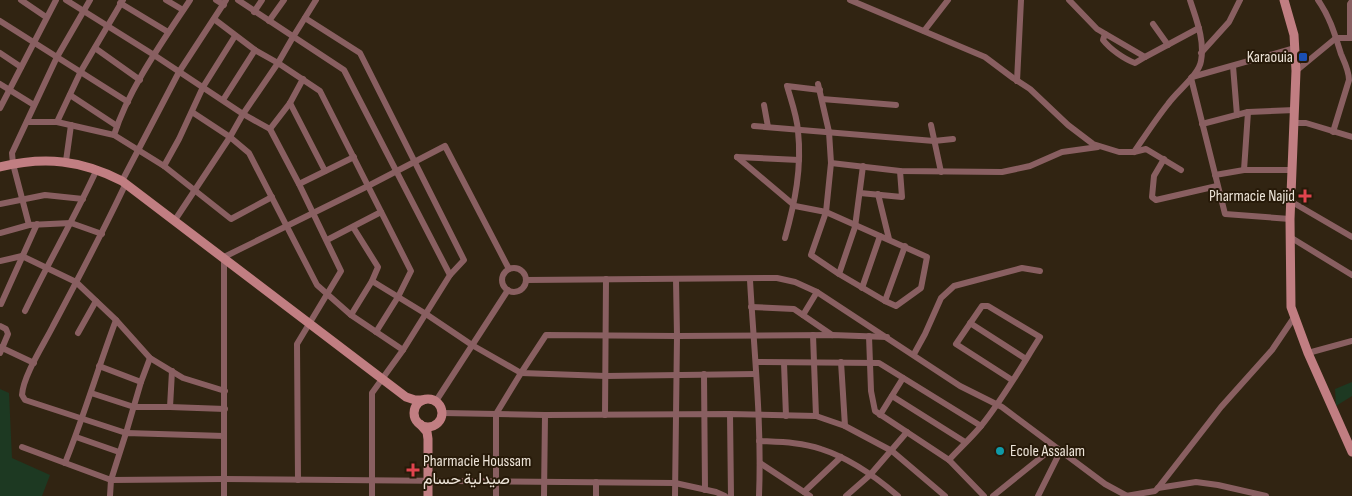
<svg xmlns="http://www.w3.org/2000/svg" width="1352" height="496" font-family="'Sofia Sans Condensed',Vazirmatn,sans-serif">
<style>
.grass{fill:#1d3922}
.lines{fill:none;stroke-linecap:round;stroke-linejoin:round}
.street{stroke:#895f61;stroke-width:6}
.secondary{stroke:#c17e82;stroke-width:9}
.transit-dot{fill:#1a4fb4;stroke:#271a09;stroke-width:2}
.health-dot{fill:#e0444e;stroke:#271a09;stroke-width:2}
.culture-dot{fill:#0f9aa8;stroke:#271a09;stroke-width:2}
.labels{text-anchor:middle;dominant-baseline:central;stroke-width:4;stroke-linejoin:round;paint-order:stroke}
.poi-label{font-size:16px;fill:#ede4d8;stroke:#271a09;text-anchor:end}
</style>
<rect width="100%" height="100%" fill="#312412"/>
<!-- grass -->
<g class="grass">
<path d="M1352,382V396L1336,406L1335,389Z"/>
<path d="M0,389L9,393L12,458L50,475L42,496H0Z"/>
</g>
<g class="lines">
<!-- street -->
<g class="street">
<path d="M21,0L46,17"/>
<path d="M66,0L154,55L243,114L270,129L299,184L341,271L297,344L298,480"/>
<path d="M166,0L183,10"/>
<path d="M216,0L224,5"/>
<path d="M238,0L344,70L450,275L403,350L372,393V496"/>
<path d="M850,0L985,57L1013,78L1030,89L1068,125L1093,144L1119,152H1134L1146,149L1181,170"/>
<path d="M1069,0L1097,29L1145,57L1199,28"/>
<path d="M1318,0C1330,17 1335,35 1341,54C1345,63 1349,71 1349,80L1333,132"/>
<path d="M120,3L168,32"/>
<path d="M254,12L262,0"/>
<path d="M305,18L360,53L464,260L450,275"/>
<path d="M214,19L255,50L278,63L320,91L411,271L398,297L376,332"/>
<path d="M0,21L128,102"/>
<path d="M269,21L284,0"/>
<path d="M1153,24L1168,45"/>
<path d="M924,31L948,0"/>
<path d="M1105,34L1103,40C1110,49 1124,59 1135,63L1145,57"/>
<path d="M1350,37V4L1352,1"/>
<path d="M95,48L140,80"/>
<path d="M0,53L21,67"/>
<path d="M1201,53L1229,22L1240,0"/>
<path d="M1233,66L1237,115"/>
<path d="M1296,71L1336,38H1352"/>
<path d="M1192,77L1295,48"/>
<path d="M1191,78L1225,214L1290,219"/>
<path d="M1017,81L1021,0"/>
<path d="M0,84L34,105"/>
<path d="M818,84L829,132L831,163L826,212L811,255L839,274L885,301L905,246"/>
<path d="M70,95L117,126"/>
<path d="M822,99L896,105"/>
<path d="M223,100L255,50"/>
<path d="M290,103L325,171"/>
<path d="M764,105L768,127"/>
<path d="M0,108L56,0"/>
<path d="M192,112L230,137L249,153L317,285L351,315L403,350"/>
<path d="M27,122H57L114,135L164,166L179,139L203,87L235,36"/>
<path d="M57,122L81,71L123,0"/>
<path d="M1295,123H1306L1352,137"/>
<path d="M1202,124L1248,112L1295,110"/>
<path d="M931,125L941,172"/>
<path d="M754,126L934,141L953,139"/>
<path d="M270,129L290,103L303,79"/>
<path d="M114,135C129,88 163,41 190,0"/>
<path d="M1134,152C1145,136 1156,119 1168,104C1177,91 1199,75 1201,61C1205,40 1196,19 1190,0"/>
<path d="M737,157L795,206L826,212L927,257L921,288L896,306L885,301"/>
<path d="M737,157L799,160"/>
<path d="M1164,159L1154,176L1152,197L1156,200L1217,186"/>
<path d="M66,161L71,125"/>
<path d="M831,163L900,171L1002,172L1030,166L1062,152L1098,147"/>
<path d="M164,166L231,219L272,197"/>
<path d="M1244,170L1248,112"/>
<path d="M1215,175L1244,170H1293"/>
<path d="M122,181L179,72L226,0"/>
<path d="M126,183C103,232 78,279 53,326C44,344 23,376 22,395L25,400L126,433L141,382L150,358"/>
<path d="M299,184L354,157"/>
<path d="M860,193L902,197L900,171"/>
<path d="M878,194L889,239"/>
<path d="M1292,202L1352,237"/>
<path d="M0,204L45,195L83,199"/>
<path d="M175,220L230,137L243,114L278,63L293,37L316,0"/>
<path d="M29,225L13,164L12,153L57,57L90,0"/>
<path d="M0,233L29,225L71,223L102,234"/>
<path d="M1290,237L1352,275"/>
<path d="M785,238C795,202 802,168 798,131C797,116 791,100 787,86L820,90"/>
<path d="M327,240L381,212"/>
<path d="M0,261L22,256L76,282L116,320L150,358L183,378L225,391"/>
<circle cx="514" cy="280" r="12"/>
<path d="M839,274L855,227L863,166"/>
<path d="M526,280L777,278L795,282L817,292L960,386L1002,407L1105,484L1127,496"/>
<path d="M750,280C754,352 762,424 759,496"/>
<path d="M372,281L426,314L472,345L521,373L606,376L756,374"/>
<path d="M862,288L880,236"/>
<path d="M1,304L37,224"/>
<path d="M751,307L794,309L832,335"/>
<path d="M25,311C48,263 75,217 97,169"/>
<path d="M351,315L372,281L378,267L353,227"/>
<path d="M803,315L817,292"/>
<path d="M970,323L1026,359"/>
<path d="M0,326L6,329L8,334L0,353"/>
<path d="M78,333L96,301"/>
<path d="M813,335L816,416"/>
<path d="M869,336L871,391L875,411L949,460L984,496"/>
<path d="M0,347L34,363"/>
<path d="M1308,353L1352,341"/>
<path d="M914,354L925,334L941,298L954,286L1022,268L1040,271"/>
<path d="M756,362L879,363L981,426"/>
<path d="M784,363L786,416"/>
<path d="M99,366L141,382"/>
<path d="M704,374L705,490"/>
<path d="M91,393L134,407H170L172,371"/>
<path d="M892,396L965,442"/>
<path d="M436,401L508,290"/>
<path d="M170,407L225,409"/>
<path d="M443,413L545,415L730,414L816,416L845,426L841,362"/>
<path d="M730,414L731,496"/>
<path d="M605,415L606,279"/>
<path d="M880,415L903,378"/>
<path d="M845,426L892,451L945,496"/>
<path d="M76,437L119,452"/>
<path d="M759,441C780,442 801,442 821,449C849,458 876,477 898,496"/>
<path d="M22,447L111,480L224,479L675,483L716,492L725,496"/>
<path d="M949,460C959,449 971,438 981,426C1003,399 1021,367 1040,337L988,306H982L956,344L1012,380"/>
<path d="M65,463C84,416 98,368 116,320"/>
<path d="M760,463L810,496"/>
<path d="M596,482V496"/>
<path d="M1158,488L1196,482L1218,485L1266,496"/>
<path d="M804,492L841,457"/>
<path d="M110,496L111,480L126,433L224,436"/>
<path d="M224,496V257L368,186L445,146L509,269"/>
<path d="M496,496V414L521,373L546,335L677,336L832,335L887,337"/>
<path d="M544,496L545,415"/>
<path d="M675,496L677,336L676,279"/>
<path d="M846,496L870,475L907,432"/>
<path d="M993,496L1054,447"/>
<path d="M1038,496L1060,452"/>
<path d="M1126,496L1155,491L1158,488L1221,407L1272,350L1295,316"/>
</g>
<!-- secondary -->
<g class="secondary">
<path d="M1284,0L1294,35L1296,71L1290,219L1291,307L1308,353L1352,452"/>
<path d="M0,167C45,156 81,160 122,181L406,397L415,400H423"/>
<circle cx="428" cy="413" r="14"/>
<path d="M420,424L427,432L428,439V496"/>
</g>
</g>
<!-- markers -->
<rect class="transit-dot" x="1298" y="52" width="10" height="10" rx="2.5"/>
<g class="health-dot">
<path d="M1302.5 188.5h5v5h5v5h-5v5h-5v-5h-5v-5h5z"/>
<path d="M410.5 462.5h5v5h5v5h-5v5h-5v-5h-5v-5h5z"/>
</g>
<circle class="culture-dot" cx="1000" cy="451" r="5"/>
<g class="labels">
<!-- poi labels -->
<g class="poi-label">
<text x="1293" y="57">Karaouia</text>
<text x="1295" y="196">Pharmacie Najid</text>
<text x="1010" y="451" text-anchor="start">Ecole Assalam</text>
<text x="423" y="461" text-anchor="start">Pharmacie Houssam<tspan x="423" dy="18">صيدلية حسام</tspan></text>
</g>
</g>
</svg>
